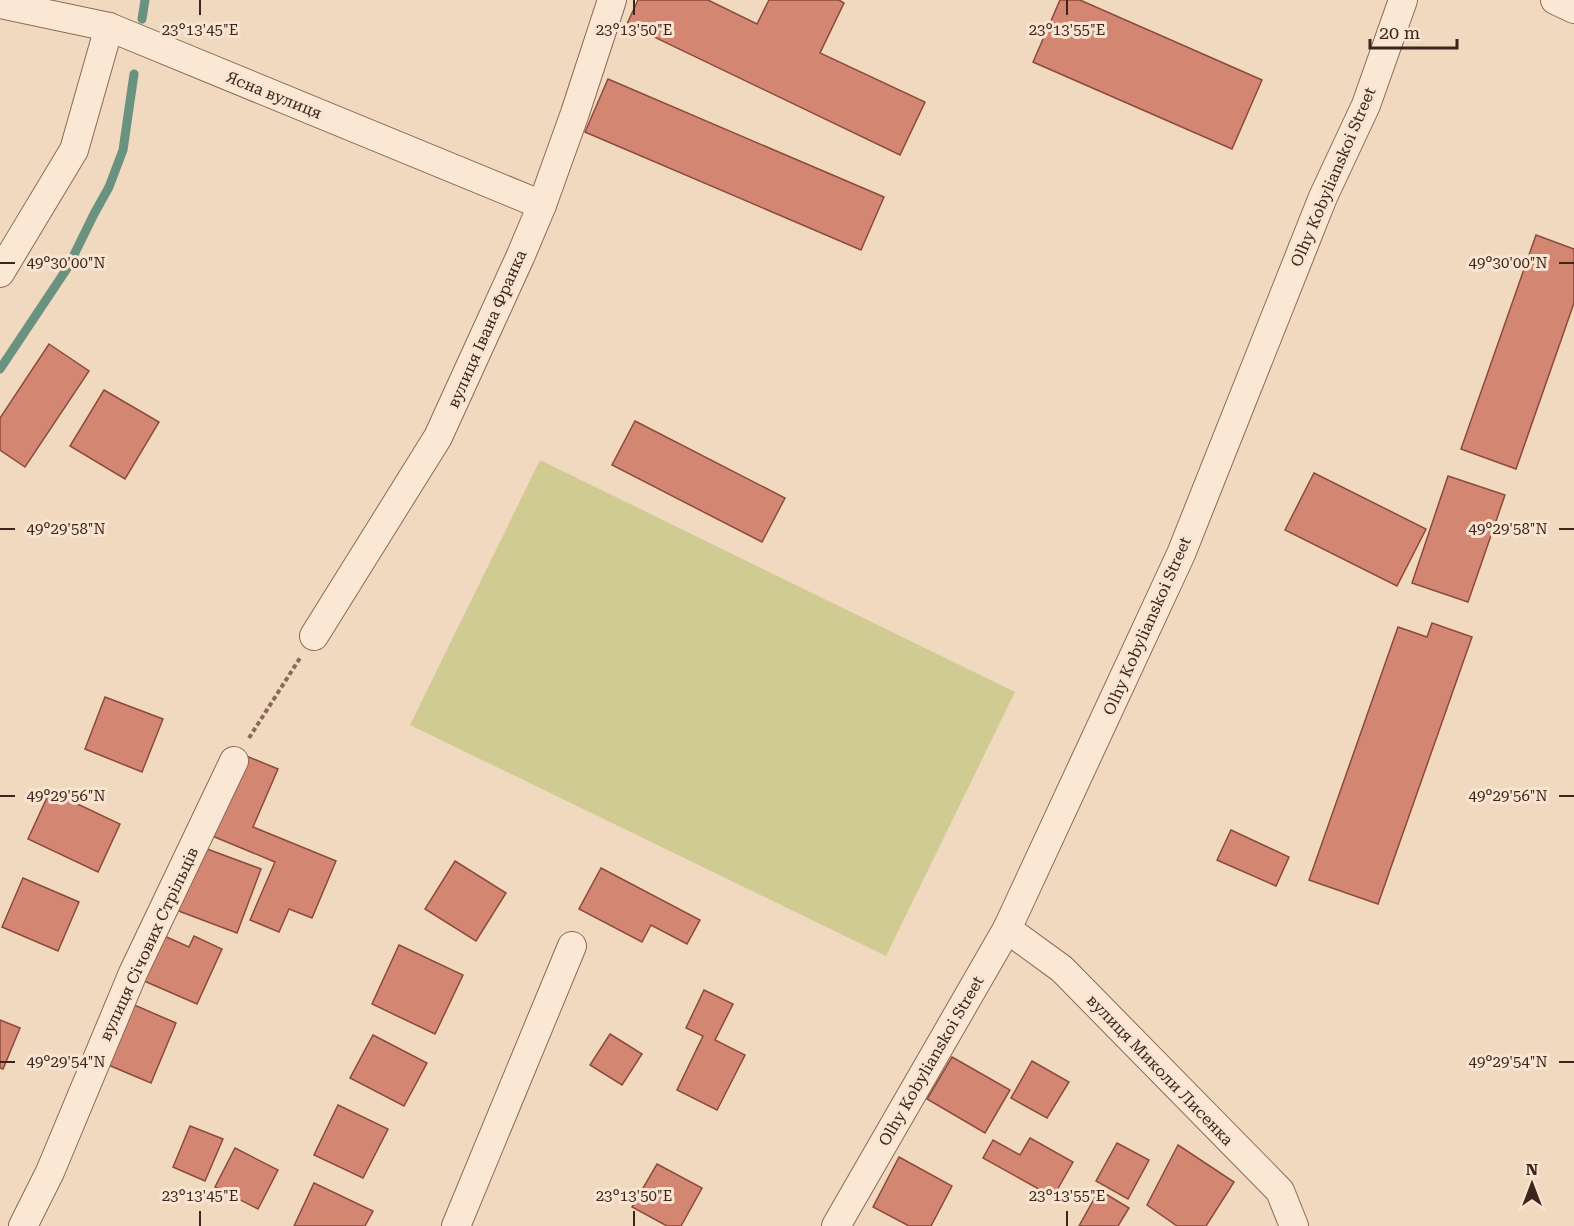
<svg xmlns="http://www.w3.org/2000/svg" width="1574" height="1226" font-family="'Roboto Serif',serif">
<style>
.green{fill:#d0cb93}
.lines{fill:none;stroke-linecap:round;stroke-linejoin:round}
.stream{stroke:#6a9280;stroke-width:9}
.building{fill:#d38773;stroke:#8d4a3a;stroke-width:1.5}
.minor-casing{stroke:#8c6857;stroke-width:30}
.path{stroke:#8c6857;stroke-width:4;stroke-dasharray:4.5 3;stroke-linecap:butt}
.minor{stroke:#fbe8d4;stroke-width:28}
.ticks{fill:none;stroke:#3b251c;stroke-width:2}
.labels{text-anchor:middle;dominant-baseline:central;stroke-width:6;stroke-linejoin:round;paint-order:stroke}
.street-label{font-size:16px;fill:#3b251c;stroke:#f8e4d1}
.ticks-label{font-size:15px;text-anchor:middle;fill:#3b251c;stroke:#f8e4d1;stroke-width:6;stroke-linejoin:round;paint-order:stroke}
</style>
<rect width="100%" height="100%" fill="#f1d9c0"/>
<!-- green -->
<path class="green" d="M540,460L1015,692L886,956L410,725Z"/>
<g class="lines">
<!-- stream -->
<g class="stream">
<path d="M142,19L145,0"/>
<path d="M0,369L68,267L94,214L109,187L123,150L134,74"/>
</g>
</g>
<!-- building -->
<g class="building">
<path d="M638,0H708L757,24L769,0H839L844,3L820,53L925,102L900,155L627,24Z"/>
<path d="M1060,0H1080L1262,80L1232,149L1033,62Z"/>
<path d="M608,79L884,197L861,250L585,132Z"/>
<path d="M1536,235L1574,249V303L1516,469L1461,449Z"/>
<path d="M49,344L89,371L25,467L0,450V418Z"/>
<path d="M104,390L159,422L125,479L70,446Z"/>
<path d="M635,421L785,498L762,542L612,465Z"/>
<path d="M1314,473L1426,529L1397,586L1285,530Z"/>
<path d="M1448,476L1505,495L1468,602L1412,583Z"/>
<path d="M1432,623L1472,637L1378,904L1309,880L1398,627L1427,637Z"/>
<path d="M105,697L163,719L142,772L85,749Z"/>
<path d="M244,755L278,769L253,827L336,861L312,918L289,909L279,932L250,920L275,862L210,835Z"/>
<path d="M50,791L120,824L98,872L28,839Z"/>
<path d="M1231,830L1289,857L1276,886L1217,860Z"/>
<path d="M199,846L261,869L237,933L176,910Z"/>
<path d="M455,861L506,893L476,941L425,909Z"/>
<path d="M601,868L700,920L687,944L651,925L642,942L579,909Z"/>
<path d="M23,878L79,902L58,951L2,927Z"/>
<path d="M162,935L189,947L194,936L222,949L197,1004L142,980Z"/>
<path d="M399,945L463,975L435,1034L372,1004Z"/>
<path d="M704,990L733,1004L715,1040L745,1055L717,1110L677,1090L703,1036L686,1028Z"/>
<path d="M132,1004L176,1023L151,1083L106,1064Z"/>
<path d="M0,1020L20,1028L3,1069L0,1068Z"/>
<path d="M610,1034L642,1054L622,1085L590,1065Z"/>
<path d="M373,1035L427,1063L404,1106L350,1078Z"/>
<path d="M952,1057L1010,1090L985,1133L927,1099Z"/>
<path d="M1032,1061L1069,1082L1047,1118L1011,1098Z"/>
<path d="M338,1105L388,1129L363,1178L314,1155Z"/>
<path d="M190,1126L223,1139L205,1181L173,1167Z"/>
<path d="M1030,1138L1073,1162L1053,1197L983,1158L993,1140L1020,1155Z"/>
<path d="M1117,1143L1149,1160L1128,1199L1096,1181Z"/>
<path d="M1178,1145L1234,1182L1206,1226H1177L1147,1205Z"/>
<path d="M235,1148L278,1170L258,1209L215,1187Z"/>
<path d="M899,1157L952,1186L931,1226H909L873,1207Z"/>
<path d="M657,1164L702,1188L681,1226H667L632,1207Z"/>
<path d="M314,1183L373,1211L365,1226H294Z"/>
<path d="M1099,1190L1129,1208L1118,1226H1079Z"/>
</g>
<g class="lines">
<defs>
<g id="minor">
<path d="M1555,0L1574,9"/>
<path d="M0,4L109,27L542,205"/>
<path d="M0,273L74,150L109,27"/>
<path d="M314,636L438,437L521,255L542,205L575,113L612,0"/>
<path d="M1007,929L1062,969L1280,1191L1294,1226"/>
<path d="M23,1226L50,1172L133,973L234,761"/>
<path d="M456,1226L572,946"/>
<path d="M836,1226L1007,929L1181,554L1323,197L1366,105L1403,0"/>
</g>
</defs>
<!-- minor casing -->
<use href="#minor" class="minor-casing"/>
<!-- path -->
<path class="path" d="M249,738L300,658"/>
<!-- minor -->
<use href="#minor" class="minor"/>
</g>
<!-- ticks -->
<path class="ticks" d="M200,0V15M634,0V15M1067,0V15M0,263H15M1559,263H1574M0,529H15M1559,529H1574M0,796H15M1559,796H1574M0,1062H15M1559,1062H1574M200,1211V1226M634,1211V1226M1067,1211V1226"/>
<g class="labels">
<!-- street labels -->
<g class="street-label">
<text transform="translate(274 95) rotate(22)">Ясна вулиця</text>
<text transform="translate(1333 177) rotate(-67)">Olhy Kobylianskoi Street</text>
<text transform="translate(487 329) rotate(-66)">вулиця Івана Франка</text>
<text transform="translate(1147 626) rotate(-66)">Olhy Kobylianskoi Street</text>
<text transform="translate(149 944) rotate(-65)">вулиця Січових Стрільців</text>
<text transform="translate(931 1061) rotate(-60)">Olhy Kobylianskoi Street</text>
<text transform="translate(1160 1070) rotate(46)">вулиця Миколи Лисенка</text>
</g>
</g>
<g class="ticks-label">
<text x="200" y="35">23°13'45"E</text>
<text x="634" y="35">23°13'50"E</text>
<text x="1067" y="35">23°13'55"E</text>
<text x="66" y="268">49°30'00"N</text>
<text x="1508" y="268">49°30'00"N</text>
<text x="66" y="534">49°29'58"N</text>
<text x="1508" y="534">49°29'58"N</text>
<text x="66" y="801">49°29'56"N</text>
<text x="1508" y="801">49°29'56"N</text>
<text x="66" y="1067">49°29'54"N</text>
<text x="1508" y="1067">49°29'54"N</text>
<text x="200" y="1201">23°13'45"E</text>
<text x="634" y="1201">23°13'50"E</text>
<text x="1067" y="1201">23°13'55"E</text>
</g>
<!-- north arrow -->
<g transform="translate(1532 1184)" stroke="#f8e4d1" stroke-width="4.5" paint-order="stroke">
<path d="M0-4.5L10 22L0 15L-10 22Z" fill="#3b251c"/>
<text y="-9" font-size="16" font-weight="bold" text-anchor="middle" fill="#3b251c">N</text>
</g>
<!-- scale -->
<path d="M1370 39v9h87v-9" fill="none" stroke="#3b251c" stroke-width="3"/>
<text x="1379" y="39" font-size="18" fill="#3b251c" stroke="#f8e4d1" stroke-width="4.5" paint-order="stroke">20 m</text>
</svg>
